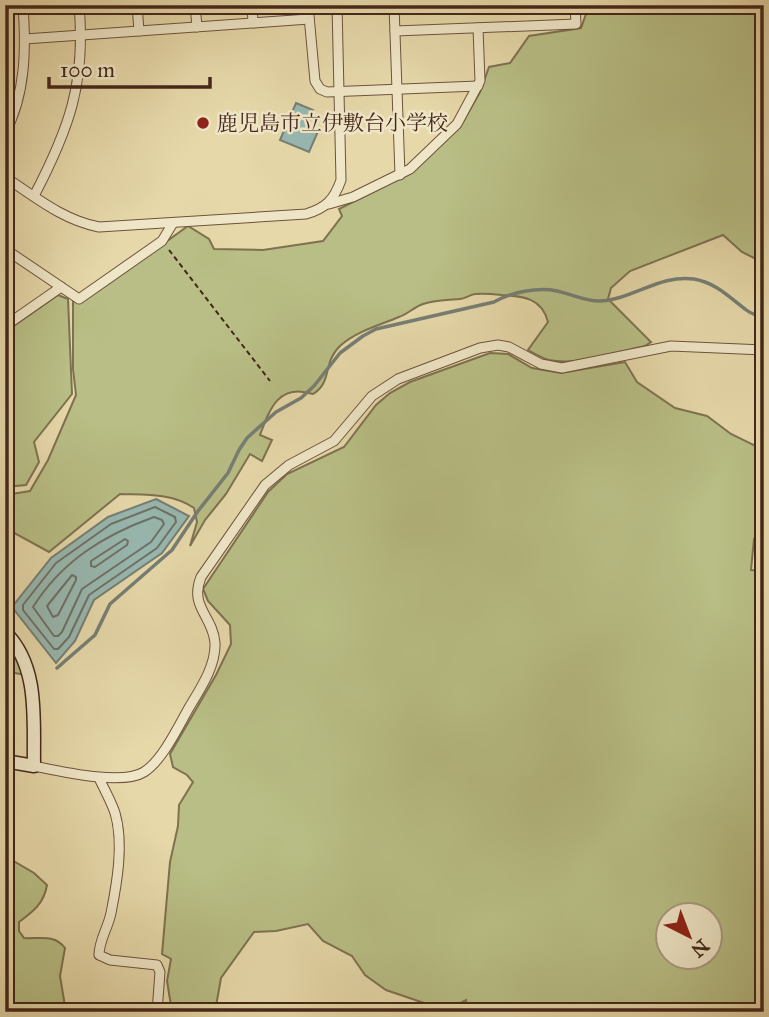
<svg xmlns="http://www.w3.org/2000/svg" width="769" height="1017" font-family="'IM FELL Great Primer','Noto Serif JP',serif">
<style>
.green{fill:#b8be85;stroke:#7e7250;stroke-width:2;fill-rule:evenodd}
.water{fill:#97b8b0;stroke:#767e74;stroke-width:2}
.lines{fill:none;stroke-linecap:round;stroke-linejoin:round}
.shore{stroke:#6e7066;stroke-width:2}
.stream{stroke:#767e74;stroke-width:3.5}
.street-casing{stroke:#6d533e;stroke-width:11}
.secondary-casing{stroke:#45271b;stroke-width:15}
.path{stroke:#45271b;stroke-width:2;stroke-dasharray:5 3.5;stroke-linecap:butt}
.street{stroke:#efe6c7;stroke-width:9}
.secondary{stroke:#efe6c7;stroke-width:12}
.poi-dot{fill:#8f2418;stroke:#efe6c7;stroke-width:2.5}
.labels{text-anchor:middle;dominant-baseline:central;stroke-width:5;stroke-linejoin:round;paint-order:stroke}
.poi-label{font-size:21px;fill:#45271b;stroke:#efe6c7;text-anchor:start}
</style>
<rect width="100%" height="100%" fill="#e6d8a9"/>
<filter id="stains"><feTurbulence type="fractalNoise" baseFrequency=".00286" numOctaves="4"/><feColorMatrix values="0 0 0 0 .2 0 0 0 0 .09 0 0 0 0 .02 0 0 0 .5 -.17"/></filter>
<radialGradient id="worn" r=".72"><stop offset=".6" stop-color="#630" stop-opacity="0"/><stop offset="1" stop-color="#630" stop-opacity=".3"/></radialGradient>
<!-- green -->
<g class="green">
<path d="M610,5H764V256L760,261L742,252L723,235L630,271L611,288L608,299L651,342L645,346C616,352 579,366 549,360C542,358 535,354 528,350L548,322C542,298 523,296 502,295C493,294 484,293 475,294C469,295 465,299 460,299C447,300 435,300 423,304C414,307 408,314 399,317C380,325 357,331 341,345C322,362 333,382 313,394C279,383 270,408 260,435L272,440L262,461L250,454L226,494L205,520L190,546L197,522L194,508C172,493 146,495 120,494L49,552L5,528V495L30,491L48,460L76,395L73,369V298L105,286L188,226L209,239L214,249L263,250L323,241L342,216L339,209L385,186L423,160L460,127L480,92L489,67L510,63L529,36L581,28L586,14Z"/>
<path d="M58,295L68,299L72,394L34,442L39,462L26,485L5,487V332Z"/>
<path d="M490,353L508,354L532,368L561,373L625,362L637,382L675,408L707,416L731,434L764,450V520L754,539L751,570L764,571V1012H468L466,1000L453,1007L427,1004L386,990L365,975L352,956L323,941L308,924L276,931L254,932L221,978L215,1012H172L167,981L171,959L162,954L170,862L178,826L179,805L193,782L187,775L173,767L170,754L216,675L231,644L230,625L208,601L203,589L268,492L287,474L344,447L376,405L390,393L410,382ZM668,916H710V958H668Z"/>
<path d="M5,639L30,676L5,671Z"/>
<path d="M5,856L34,873L47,885C44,903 34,911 19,922V931L24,938C40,939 55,934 65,948L60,976L66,1012H5Z"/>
</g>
<!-- water -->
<g class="water">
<path d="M296,103L313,110L308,124L319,129L309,152L280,140Z"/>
<path d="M156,499L189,516L162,553L94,600L75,641L56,663L12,607L51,558L108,517Z"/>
</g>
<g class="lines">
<!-- shore -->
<g class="shore">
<path d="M155,507L175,517L176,522L157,548L89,595L69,637L58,649H54L23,610V605L56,563L111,524Z"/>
<path d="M154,517L162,520L164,524L151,542L82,589L62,632L58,636H54L33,607C62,561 104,535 154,517Z"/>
<path d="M125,539L128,541L127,545L95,567L91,566V561Z"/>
<path d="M72,575L76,577V580L58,615L53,617L47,606Z"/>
</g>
<!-- stream -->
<path class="stream" d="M57,668L95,635L110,604L172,550L198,511L228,473L239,450L247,438L276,412L301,398L314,386L340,353L363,336L376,329L494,302C511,292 538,287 557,291C571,294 585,301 599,301C632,300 660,274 694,279C716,283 728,296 745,309C751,314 757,315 764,319"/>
<defs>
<g id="street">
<path d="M137,5L139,31"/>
<path d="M195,5L197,27"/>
<path d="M252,5L253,23"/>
<path d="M308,5L315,81L320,89L327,92L478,86"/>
<path d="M394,5L400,175"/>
<path d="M395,31L576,24L575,5"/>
<path d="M25,39L309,19"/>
<path d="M5,133C26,94 26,48 23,5"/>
<path d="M5,177C35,197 63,220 99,227L306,214C326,208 334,200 341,180L337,5"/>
<path d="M34,196C69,129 86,83 79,5"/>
<path d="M329,204L353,197L410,169L457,124L480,81L478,28"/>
<path d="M5,249L79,299L162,241L173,223"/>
<path d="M5,326L61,287"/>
<path d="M34,766C59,771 122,786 144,772C163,760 179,725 190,706C201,688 216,665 215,643C213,616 189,607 201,577L265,485L289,465L334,441L372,396L398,379L480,348L498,345L509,347L541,364L562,368L671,346L764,350"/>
<path d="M99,778C104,789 111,801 115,813C124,843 117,883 111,913C108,928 99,940 99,955L110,960L157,965L160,972L157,1012"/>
</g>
<path id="secondary" d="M5,632C40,667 33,720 34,766L5,761"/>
</defs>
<!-- street casing -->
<use href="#street" class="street-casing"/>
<!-- secondary casing -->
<use href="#secondary" class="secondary-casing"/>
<!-- path -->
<g class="path">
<path d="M5,42L14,41"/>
<path d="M169,250L270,381"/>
<path d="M5,588L14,594"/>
</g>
<!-- street -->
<use href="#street" class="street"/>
<!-- secondary -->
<use href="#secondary" class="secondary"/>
</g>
<!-- markers -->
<circle class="poi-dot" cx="203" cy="123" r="7"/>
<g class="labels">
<!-- poi labels -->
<g class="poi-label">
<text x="217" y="123">鹿児島市立伊敷台小学校</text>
</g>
</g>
<!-- margin -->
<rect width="769" height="1017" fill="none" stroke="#e6d8a9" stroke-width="28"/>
<rect x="7" y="7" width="755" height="1003" fill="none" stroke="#45271b" stroke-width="3.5"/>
<rect x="14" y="14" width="741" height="989" fill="none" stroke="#45271b" stroke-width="2"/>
<!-- north arrow -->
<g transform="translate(689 936) rotate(138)"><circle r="33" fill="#efe6c7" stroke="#ab9a82" stroke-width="2"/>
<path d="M0-5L12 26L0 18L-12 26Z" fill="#8f2418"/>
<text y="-10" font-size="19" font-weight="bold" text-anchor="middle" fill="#45271b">N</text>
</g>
<!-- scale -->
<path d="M49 77v10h161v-10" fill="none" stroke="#45271b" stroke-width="3.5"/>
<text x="60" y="77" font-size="21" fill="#45271b" stroke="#efe6c7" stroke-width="5" paint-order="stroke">100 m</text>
<rect width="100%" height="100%" filter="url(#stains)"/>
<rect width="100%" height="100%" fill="url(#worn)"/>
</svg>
